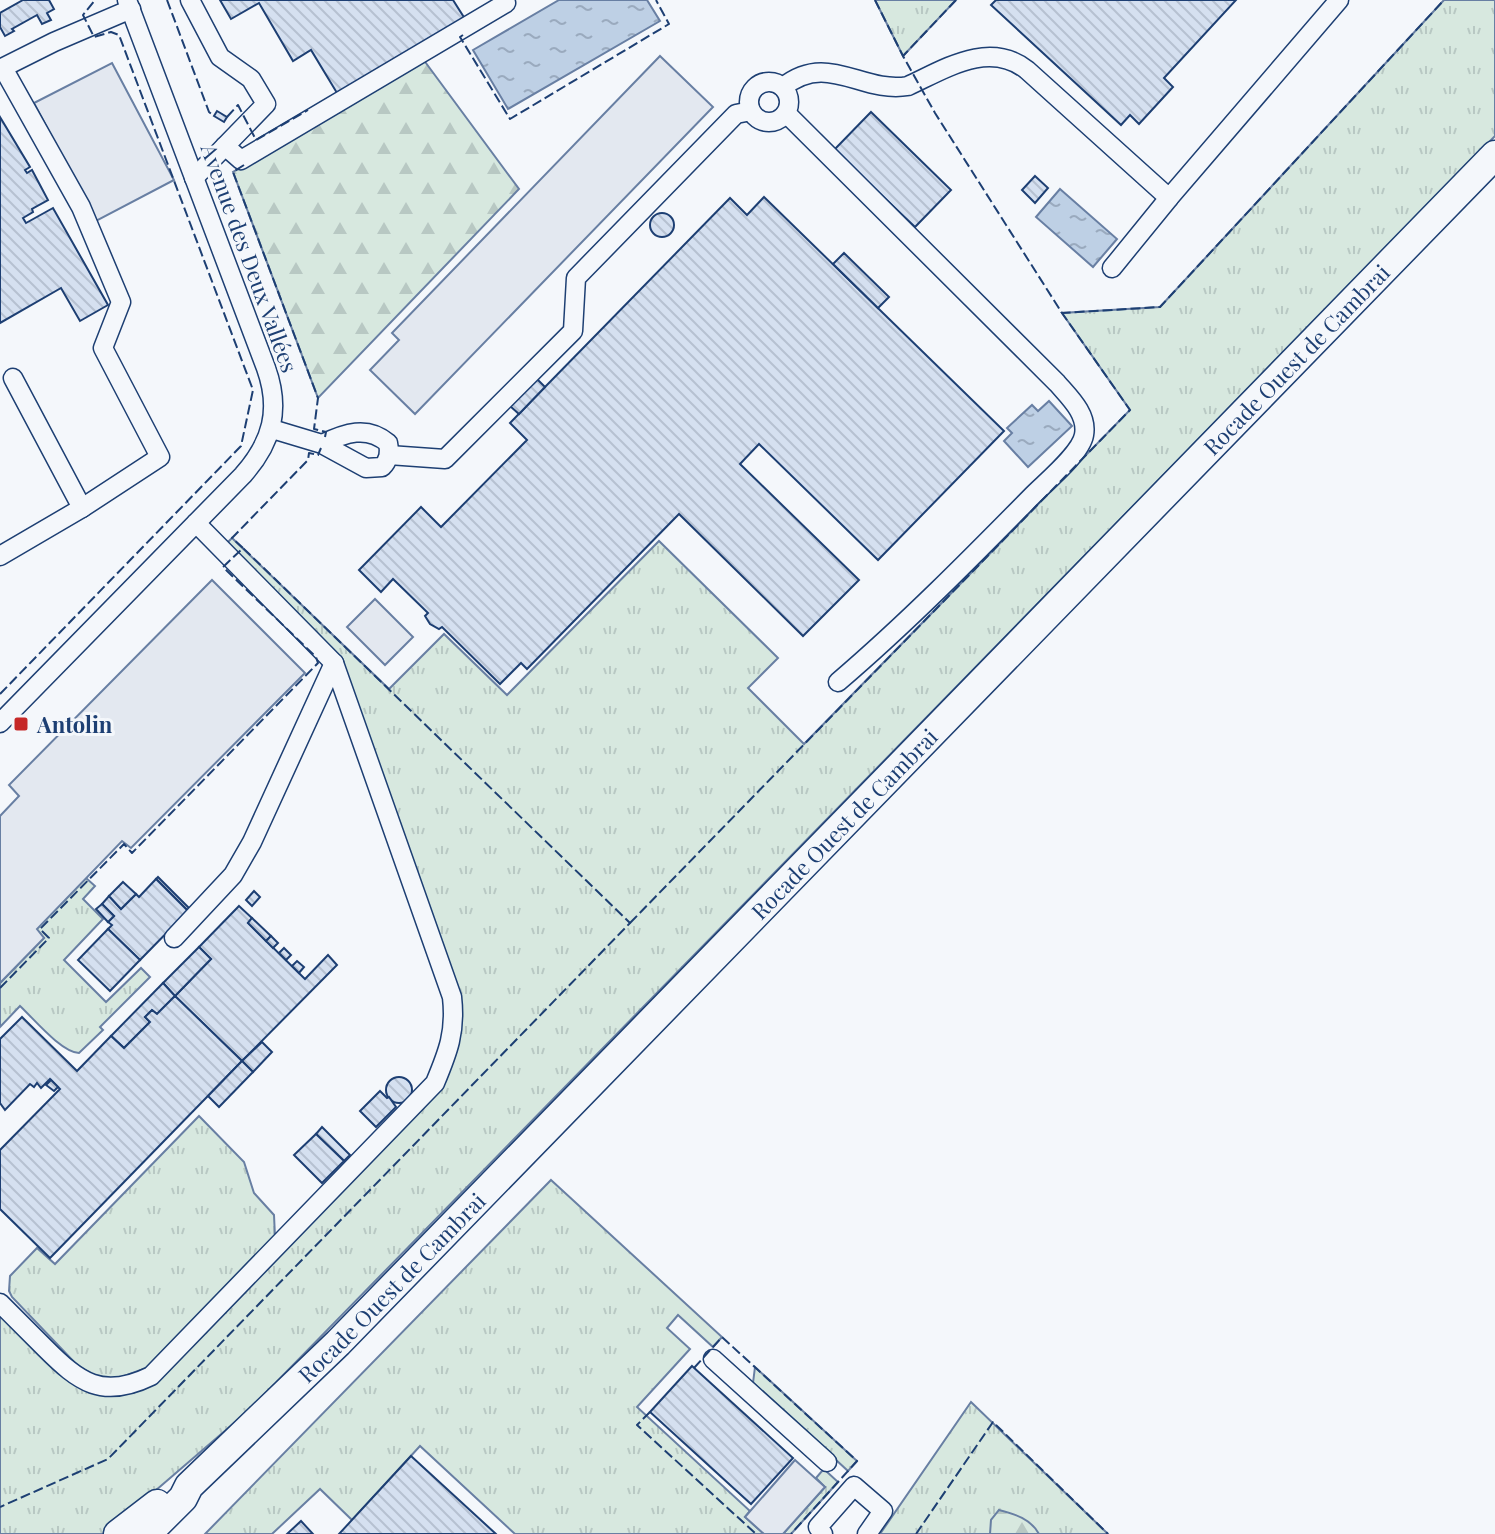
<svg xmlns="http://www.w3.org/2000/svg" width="1495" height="1534" font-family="'Playfair Display',serif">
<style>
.grass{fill:url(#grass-tufts);stroke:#687fa3;stroke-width:2}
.forest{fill:url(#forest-firs);stroke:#687fa3;stroke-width:2}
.parking{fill:#e3e8f0;stroke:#687fa3;stroke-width:2}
.water{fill:url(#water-ripples);stroke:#687fa3;stroke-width:2}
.building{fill:url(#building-back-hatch);stroke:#1d3f73;stroke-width:2}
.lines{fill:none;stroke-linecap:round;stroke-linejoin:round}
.minor-casing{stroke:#1d3f73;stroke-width:21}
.highway-casing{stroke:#1d3f73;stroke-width:31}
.minor{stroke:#f4f7fb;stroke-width:18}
.highway{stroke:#f4f7fb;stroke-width:28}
.fence{stroke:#1d3f73;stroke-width:2;stroke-dasharray:10 4;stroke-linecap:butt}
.poi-dot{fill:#c62828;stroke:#f4f7fb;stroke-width:3}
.labels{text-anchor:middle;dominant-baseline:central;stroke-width:6;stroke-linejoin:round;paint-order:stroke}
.street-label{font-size:22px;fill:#1d3f73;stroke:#f4f7fb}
.poi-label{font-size:22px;font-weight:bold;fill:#1d3f73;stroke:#f4f7fb;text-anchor:start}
</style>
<defs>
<pattern id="grass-tufts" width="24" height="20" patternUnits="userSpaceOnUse" patternTransform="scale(2)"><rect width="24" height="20" fill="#d7e8df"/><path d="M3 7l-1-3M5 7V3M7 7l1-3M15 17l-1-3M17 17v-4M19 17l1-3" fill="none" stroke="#b8c8c3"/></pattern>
<pattern id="forest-firs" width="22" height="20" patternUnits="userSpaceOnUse" patternTransform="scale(2)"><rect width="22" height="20" fill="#d7e8df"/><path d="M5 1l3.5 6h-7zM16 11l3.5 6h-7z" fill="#b8c8c3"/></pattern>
<pattern id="water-ripples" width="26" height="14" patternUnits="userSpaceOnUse" patternTransform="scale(2)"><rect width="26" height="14" fill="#bed0e5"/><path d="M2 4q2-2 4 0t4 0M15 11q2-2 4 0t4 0" fill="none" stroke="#9aaabe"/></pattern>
<pattern id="building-back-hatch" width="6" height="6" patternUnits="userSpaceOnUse" patternTransform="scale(2)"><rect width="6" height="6" fill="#d5e0f0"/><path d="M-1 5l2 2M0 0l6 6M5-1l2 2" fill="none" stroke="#b6c1d1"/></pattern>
</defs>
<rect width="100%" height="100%" fill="#f4f7fb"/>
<!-- grass -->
<g class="grass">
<path d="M875,0H956L903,56Z"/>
<path d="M1444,0H1495V136L248,1411L105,1534H0V1310L64,1375L120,1394L443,1083C459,1053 465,1029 458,996L350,683L222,548L232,538L389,689L444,634L507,695L659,541L778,658L748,688L804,744L1130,410L1062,313L1160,307Z"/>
<path d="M86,878L95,886L83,899L103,919L64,960L106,1002L141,968L150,977L100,1027L103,1030L79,1053C61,1052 34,1019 20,1006L0,1027V983L44,938L36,929Z"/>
<path d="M199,1116L244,1162L254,1193L274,1215L275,1237L149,1367L116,1379L97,1377L77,1365L12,1297L9,1291L10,1276L37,1248L55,1264Z"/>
<path d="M551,1180L722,1337L713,1347L678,1315L667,1328L690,1349L637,1407L750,1511L745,1517L764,1534H515L420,1446L352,1520L320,1489L272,1534H205Z"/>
<path d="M755,1367L857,1461L848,1471L753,1383Z"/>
<path d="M971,1402L1108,1534H880Z"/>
<path d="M822,1471H826L838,1482L791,1534H783L825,1487L816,1478Z"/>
</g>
<!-- forest -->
<g class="forest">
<path d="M423,59L519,189L318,398L233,172Z"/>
<path d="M999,1510C1015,1514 1031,1519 1039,1534H990L991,1520Z"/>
</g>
<!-- parking -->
<g class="parking">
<path d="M660,56L713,107L415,414L370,370L399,340L392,333Z"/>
<path d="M112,63L174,180L96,221L34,103Z"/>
<path d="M212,580L305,673L131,848L122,841L37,929L44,938L0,983V816L19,796L9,785Z"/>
<path d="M375,599L413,637L385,665L347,627Z"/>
<path d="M795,1460L825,1487L783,1534H764L745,1517Z"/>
</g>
<!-- water -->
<g class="water">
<path d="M559,0H647L660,21L508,109L473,50Z"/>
<path d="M1060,189L1117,239L1093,267L1036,217Z"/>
<path d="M1049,401L1072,426L1028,467L1004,441L1012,433L1007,428L1032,405L1038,411Z"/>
</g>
<!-- building -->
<g class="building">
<path d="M23,0H49L54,9L47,13L51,20L42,24L37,15L12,29L14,31L5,36L0,27V13Z"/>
<path d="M220,0H453L465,19L337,93L311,50L293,61L259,3L231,19Z"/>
<path d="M996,0H1236L1164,78L1173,87L1139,124L1130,115L1121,125L991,5Z"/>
<path d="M217,111L227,117L224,122L214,116Z"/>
<path d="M871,112L951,190L915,227L834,150Z"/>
<path d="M0,117L30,167L25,170L27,173L32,170L48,200L32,209L33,212L23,218L26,223L53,208L108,305L80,321L61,288L0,323Z"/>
<path d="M1035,176L1048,188L1035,203L1022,190Z"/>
<path d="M764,197L1004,431L878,560L759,444L740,464L859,580L803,636L679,514L527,669L521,663L500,684L442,627L439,629L430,624L425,616L428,613L393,579L381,592L359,570L421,507L441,527L527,440L510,423L545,387L730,198L747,215Z"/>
<circle cx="662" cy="225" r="12"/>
<path d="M844,253L889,297L878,308L833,264Z"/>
<path d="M537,379L545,387L519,414L510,406Z"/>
<path d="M158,877L190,909L188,911L156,879Z"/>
<path d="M156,879L188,911L140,960L108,929L112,925L108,922L114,916L102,904L109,896L121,909L136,894L139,897Z"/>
<path d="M123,882L136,894L121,909L109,896Z"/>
<path d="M254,891L260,897L252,906L246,900Z"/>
<path d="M102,904L114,916L108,922L96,909Z"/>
<path d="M239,906L252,918L248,923L305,979L328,955L337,965L242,1061L175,996L211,959L199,947Z"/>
<path d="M252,918L271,936L266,941L248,923Z"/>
<path d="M108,929L140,960L110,991L78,960Z"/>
<path d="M271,936L278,943L273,948L266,941Z"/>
<path d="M199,947L211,959L175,996L163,983Z"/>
<path d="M284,948L291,955L286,960L279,953Z"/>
<path d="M297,961L304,967L299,973L292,966Z"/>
<path d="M163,983L175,996L157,1014L152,1010L145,1017L150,1022L124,1048L111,1036Z"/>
<path d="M175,996L242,1061L50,1258L0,1209V1150L60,1089L50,1079L41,1088L37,1083L34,1087L30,1084L5,1110L0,1103V1039L22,1017L77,1071L111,1036L124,1048L150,1022L145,1017L152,1010L157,1014Z"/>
<path d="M262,1042L272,1052L253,1072L242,1061Z"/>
<path d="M242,1061L253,1072L219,1107L208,1096Z"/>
<circle cx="399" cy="1090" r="13"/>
<path d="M51,1080L58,1087L54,1091L46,1085Z"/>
<path d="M380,1091L387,1098L389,1097L396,1107L376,1127L360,1111Z"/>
<path d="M322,1127L350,1155L344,1161L316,1134Z"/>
<path d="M316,1134L344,1161L322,1183L294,1155Z"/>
<path d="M692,1366L793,1458L751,1504L650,1412Z"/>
<path d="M411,1456L496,1534H339Z"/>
<path d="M301,1521L313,1534H287Z"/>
</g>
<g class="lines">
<defs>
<g id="minor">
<path d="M190,0L220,57L251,79L266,104L194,178"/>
<path d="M0,69L54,42L131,9"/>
<circle cx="769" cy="102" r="20"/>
<path d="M783,87C828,51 861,94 908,86C945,69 989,40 1027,70L1169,198L1339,0"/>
<path d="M786,113L1057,383C1069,397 1088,414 1084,435C1081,453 1047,481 1033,495C970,559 907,623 838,682"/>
<path d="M225,146L241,160L506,3"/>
<path d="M1112,268L1169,198"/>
<path d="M13,378L82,508"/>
<path d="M272,429L322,444L366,468L382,467C389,460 390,453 388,443C367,425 345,433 322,444"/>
<path d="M389,455L445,459L573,331L576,278L736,114L751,111"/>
<path d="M0,556L82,508L160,457L103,348L121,302L81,207L3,68"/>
<path d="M0,723L243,475C272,442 281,410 266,368L127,0"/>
<path d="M174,938L233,875L252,842L334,663"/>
<path d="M0,1303C15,1318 30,1333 45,1348C79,1382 102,1400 151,1376L435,1083C448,1052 456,1032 452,997L334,663L196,523"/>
<path d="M713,1359L827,1462"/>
<path d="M823,1534L818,1527L854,1486L883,1511L867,1534"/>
</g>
<g id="highway">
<path d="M118,1534L157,1504"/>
<path id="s1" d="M147,1534L183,1498L189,1486L338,1343L1495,155"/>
</g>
</defs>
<!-- minor casing -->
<use href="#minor" class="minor-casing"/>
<!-- highway casing -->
<use href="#highway" class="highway-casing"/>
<!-- minor -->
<use href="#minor" class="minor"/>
<!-- highway -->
<use href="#highway" class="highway"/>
<!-- fence -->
<g class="fence">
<path d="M167,0L209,112L214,116"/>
<path d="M875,0L903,56"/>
<path d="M956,0L903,56L935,113L1062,313L1160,307L1444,0"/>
<path d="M463,35L460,37L510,119L669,24L656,0"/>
<path d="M227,117L238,105L256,140L308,110"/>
<path d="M244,165L233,172L318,398L314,429L326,432L325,437"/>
<path d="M243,548L232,538L308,460L309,453L318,455L321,448"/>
<path d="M0,694L241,446L253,390L119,35L111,32L94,37L83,15L95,0"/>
<path d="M630,923L1130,410L1062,313"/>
<path d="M0,988L49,938L40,929L124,844L132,853L318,663L316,657L223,567L243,548L630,923L108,1459L0,1507"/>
<path d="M694,1368L722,1337L857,1461L791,1534"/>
<path d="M650,1412L637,1425L756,1534"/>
<path d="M916,1534L993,1422L1108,1534"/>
</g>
</g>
<!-- markers -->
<rect class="poi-dot" x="13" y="716" width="16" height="16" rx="4"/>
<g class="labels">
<!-- street labels -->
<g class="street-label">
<text transform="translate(250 258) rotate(70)">Avenue des Deux Vallées</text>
<text stroke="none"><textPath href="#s1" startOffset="1644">Rocade Ouest de Cambrai</textPath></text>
<text stroke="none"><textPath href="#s1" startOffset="996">Rocade Ouest de Cambrai</textPath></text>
<text stroke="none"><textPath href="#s1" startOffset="348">Rocade Ouest de Cambrai</textPath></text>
</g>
<!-- poi labels -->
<g class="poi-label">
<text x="37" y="724">Antolin</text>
</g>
</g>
</svg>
